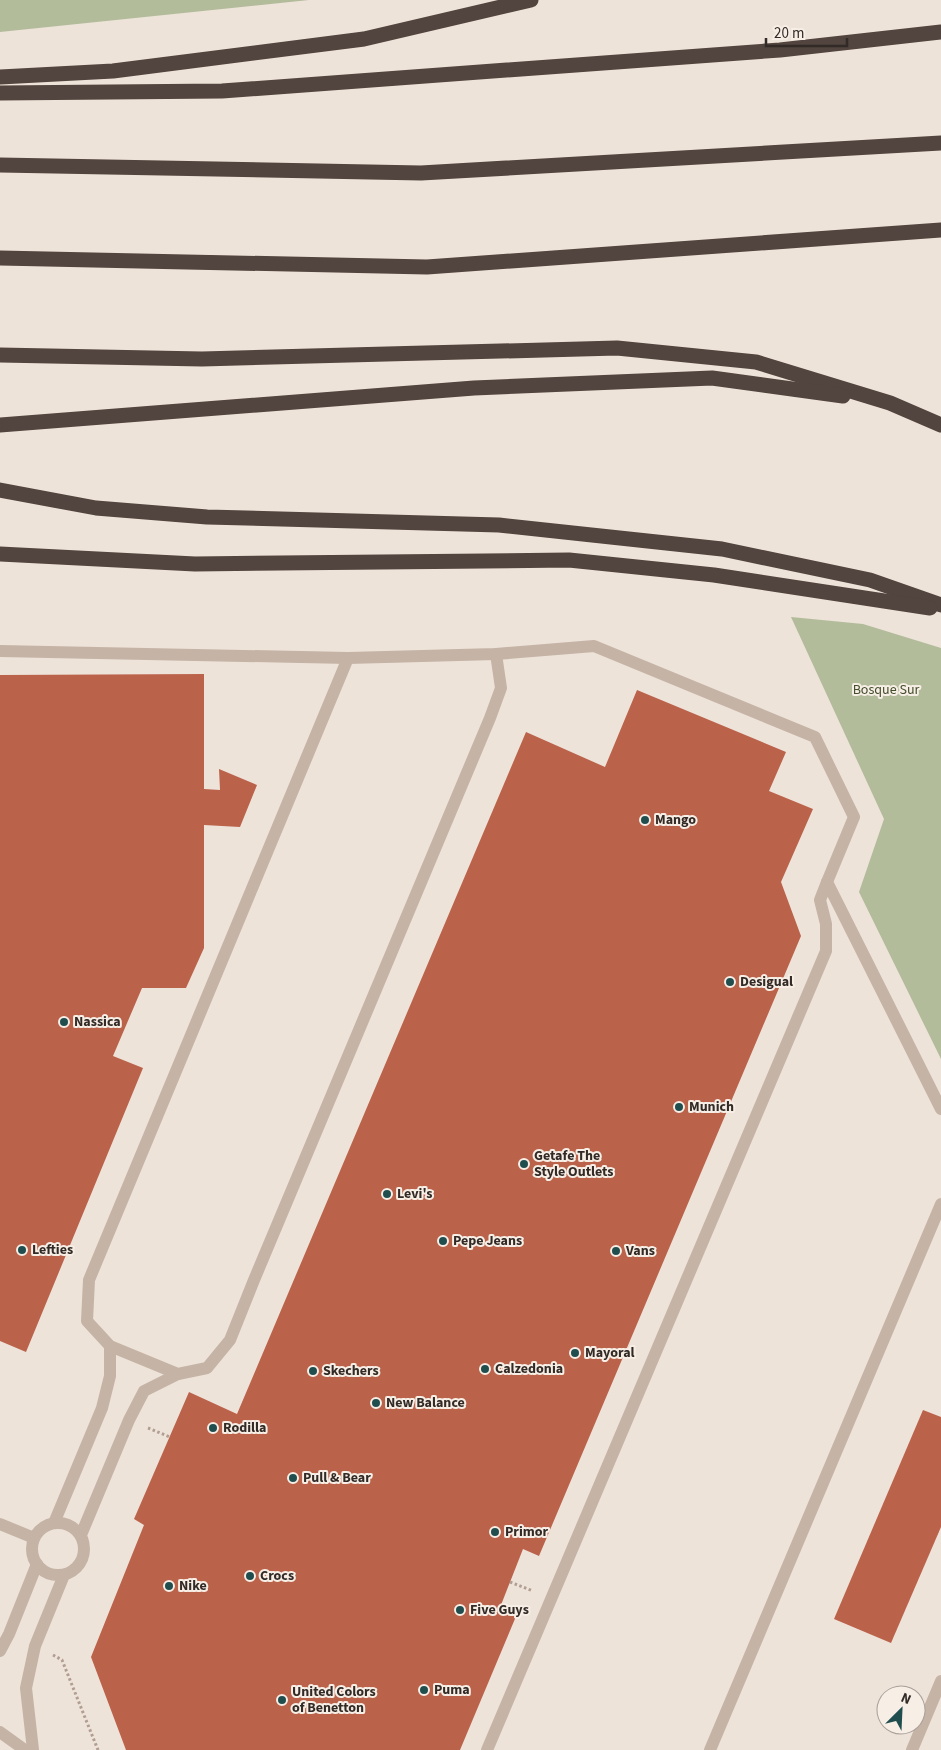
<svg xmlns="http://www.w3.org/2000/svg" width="941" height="1750" font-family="'Source Sans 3',sans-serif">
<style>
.green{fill:#b2bc9b}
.building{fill:#bb624b}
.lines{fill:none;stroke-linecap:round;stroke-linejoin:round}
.path{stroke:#b19d91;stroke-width:3;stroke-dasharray:2.5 2.5;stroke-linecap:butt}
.minor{stroke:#c5b3a6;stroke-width:12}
.highway{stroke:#52443e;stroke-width:15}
.poi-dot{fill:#204e4f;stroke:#f7eee5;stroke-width:2}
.labels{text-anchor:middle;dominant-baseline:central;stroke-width:4;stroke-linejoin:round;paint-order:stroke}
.park-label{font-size:14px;fill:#434e2c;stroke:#f7eee5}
.poi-label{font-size:14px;font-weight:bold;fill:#322a26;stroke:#f7eee5;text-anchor:start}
</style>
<rect width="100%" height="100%" fill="#eee3d9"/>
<!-- green -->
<g class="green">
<path d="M0,0H309L0,32Z"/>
<path d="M791,617L863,624L941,648V1059L859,892L884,819Z"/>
</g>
<!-- building -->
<g class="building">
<path d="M204,674V789L220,790L219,769L257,785L240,827L204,825V948L186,988H142L113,1056L143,1068L26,1352L0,1341V675Z"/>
<path d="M637,690L786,752L769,791L813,809L781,882L801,936L539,1556L523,1549L501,1605L517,1614L460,1750H126L91,1657L144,1525L134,1519L189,1392L237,1414L526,732L605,767Z"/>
<path d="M923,1410L941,1417V1527L891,1643L834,1619Z"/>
</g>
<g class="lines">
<!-- path -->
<g class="path">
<path d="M148,1428L170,1437"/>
<path d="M510,1582L533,1591"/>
<path d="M53,1655L62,1660L98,1750"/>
</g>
<!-- minor -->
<g class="minor">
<path d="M0,651L348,658L496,654L594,646L815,737L854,817L827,882"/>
<path d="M348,658L89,1280L87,1321L110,1346L178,1374L207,1368L230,1340L254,1280L490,718L501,688L496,654"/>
<circle cx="58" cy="1549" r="26"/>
<path d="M54,1523L102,1408L110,1376V1346"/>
<path d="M0,1524L34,1538"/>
<path d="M81,1535L129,1420L144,1391L178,1374"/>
<path d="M0,1651L9,1634L37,1564"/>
<path d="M0,1732L25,1750"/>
<path d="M33,1750L26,1688L35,1646L64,1575"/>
<path d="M487,1750L826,951V924L820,900L827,882L941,1109"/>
<path d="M710,1750L941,1204"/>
<path d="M912,1750L941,1681"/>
</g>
<!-- highway -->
<g class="highway">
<path d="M0,77L113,71L364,39L531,0"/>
<path d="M0,93L222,91L780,50L941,32"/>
<path d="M0,165L421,173L941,143"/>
<path d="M0,258L427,267L941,230"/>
<path d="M0,355L202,359L617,348L756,362L890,403L941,425"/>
<path d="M0,425L474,388L712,378L843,396"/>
<path d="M0,490L96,508L207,517L499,525L722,549L870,580L941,605"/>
<path d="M0,554L195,564L569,560L714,575L930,608"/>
</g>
</g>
<!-- markers -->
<g class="poi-dot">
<circle cx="645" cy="820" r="5"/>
<circle cx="730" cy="982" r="5"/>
<circle cx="64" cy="1022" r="5"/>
<circle cx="679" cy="1107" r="5"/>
<circle cx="524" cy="1164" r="5"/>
<circle cx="387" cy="1194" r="5"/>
<circle cx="443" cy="1241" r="5"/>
<circle cx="22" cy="1250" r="5"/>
<circle cx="616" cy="1251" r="5"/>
<circle cx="575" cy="1353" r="5"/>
<circle cx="485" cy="1369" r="5"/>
<circle cx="313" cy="1371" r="5"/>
<circle cx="376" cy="1403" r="5"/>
<circle cx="213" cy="1428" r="5"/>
<circle cx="293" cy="1478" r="5"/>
<circle cx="495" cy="1532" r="5"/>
<circle cx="250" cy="1576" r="5"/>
<circle cx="169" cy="1586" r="5"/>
<circle cx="460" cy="1610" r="5"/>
<circle cx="424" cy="1690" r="5"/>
<circle cx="282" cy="1700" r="5"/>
</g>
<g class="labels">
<!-- park labels -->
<g class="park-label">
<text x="886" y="690">Bosque Sur</text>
</g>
<!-- poi labels -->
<g class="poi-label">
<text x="655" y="820">Mango</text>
<text x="740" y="982">Desigual</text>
<text x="74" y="1022">Nassica</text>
<text x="689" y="1107">Munich</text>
<text x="534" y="1156">Getafe The<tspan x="534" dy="16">Style Outlets</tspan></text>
<text x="397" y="1194">Levi's</text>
<text x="453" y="1241">Pepe Jeans</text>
<text x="32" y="1250">Lefties</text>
<text x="626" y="1251">Vans</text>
<text x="585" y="1353">Mayoral</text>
<text x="495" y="1369">Calzedonia</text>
<text x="323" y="1371">Skechers</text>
<text x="386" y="1403">New Balance</text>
<text x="223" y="1428">Rodilla</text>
<text x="303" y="1478">Pull &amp; Bear</text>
<text x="505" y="1532">Primor</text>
<text x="260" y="1576">Crocs</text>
<text x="179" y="1586">Nike</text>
<text x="470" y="1610">Five Guys</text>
<text x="434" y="1690">Puma</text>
<text x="292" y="1692">United Colors<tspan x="292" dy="16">of Benetton</tspan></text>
</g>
</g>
<!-- north arrow -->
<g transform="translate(901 1710) rotate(24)"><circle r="24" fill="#f7eee5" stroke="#a8a099"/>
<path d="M0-4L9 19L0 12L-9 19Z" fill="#204e4f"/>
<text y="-8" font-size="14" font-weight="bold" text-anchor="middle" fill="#322a26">N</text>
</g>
<!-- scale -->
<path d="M766 38v8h81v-8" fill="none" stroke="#322a26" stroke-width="2.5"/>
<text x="774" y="38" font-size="15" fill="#322a26" stroke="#f7eee5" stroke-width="4" paint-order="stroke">20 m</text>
</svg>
